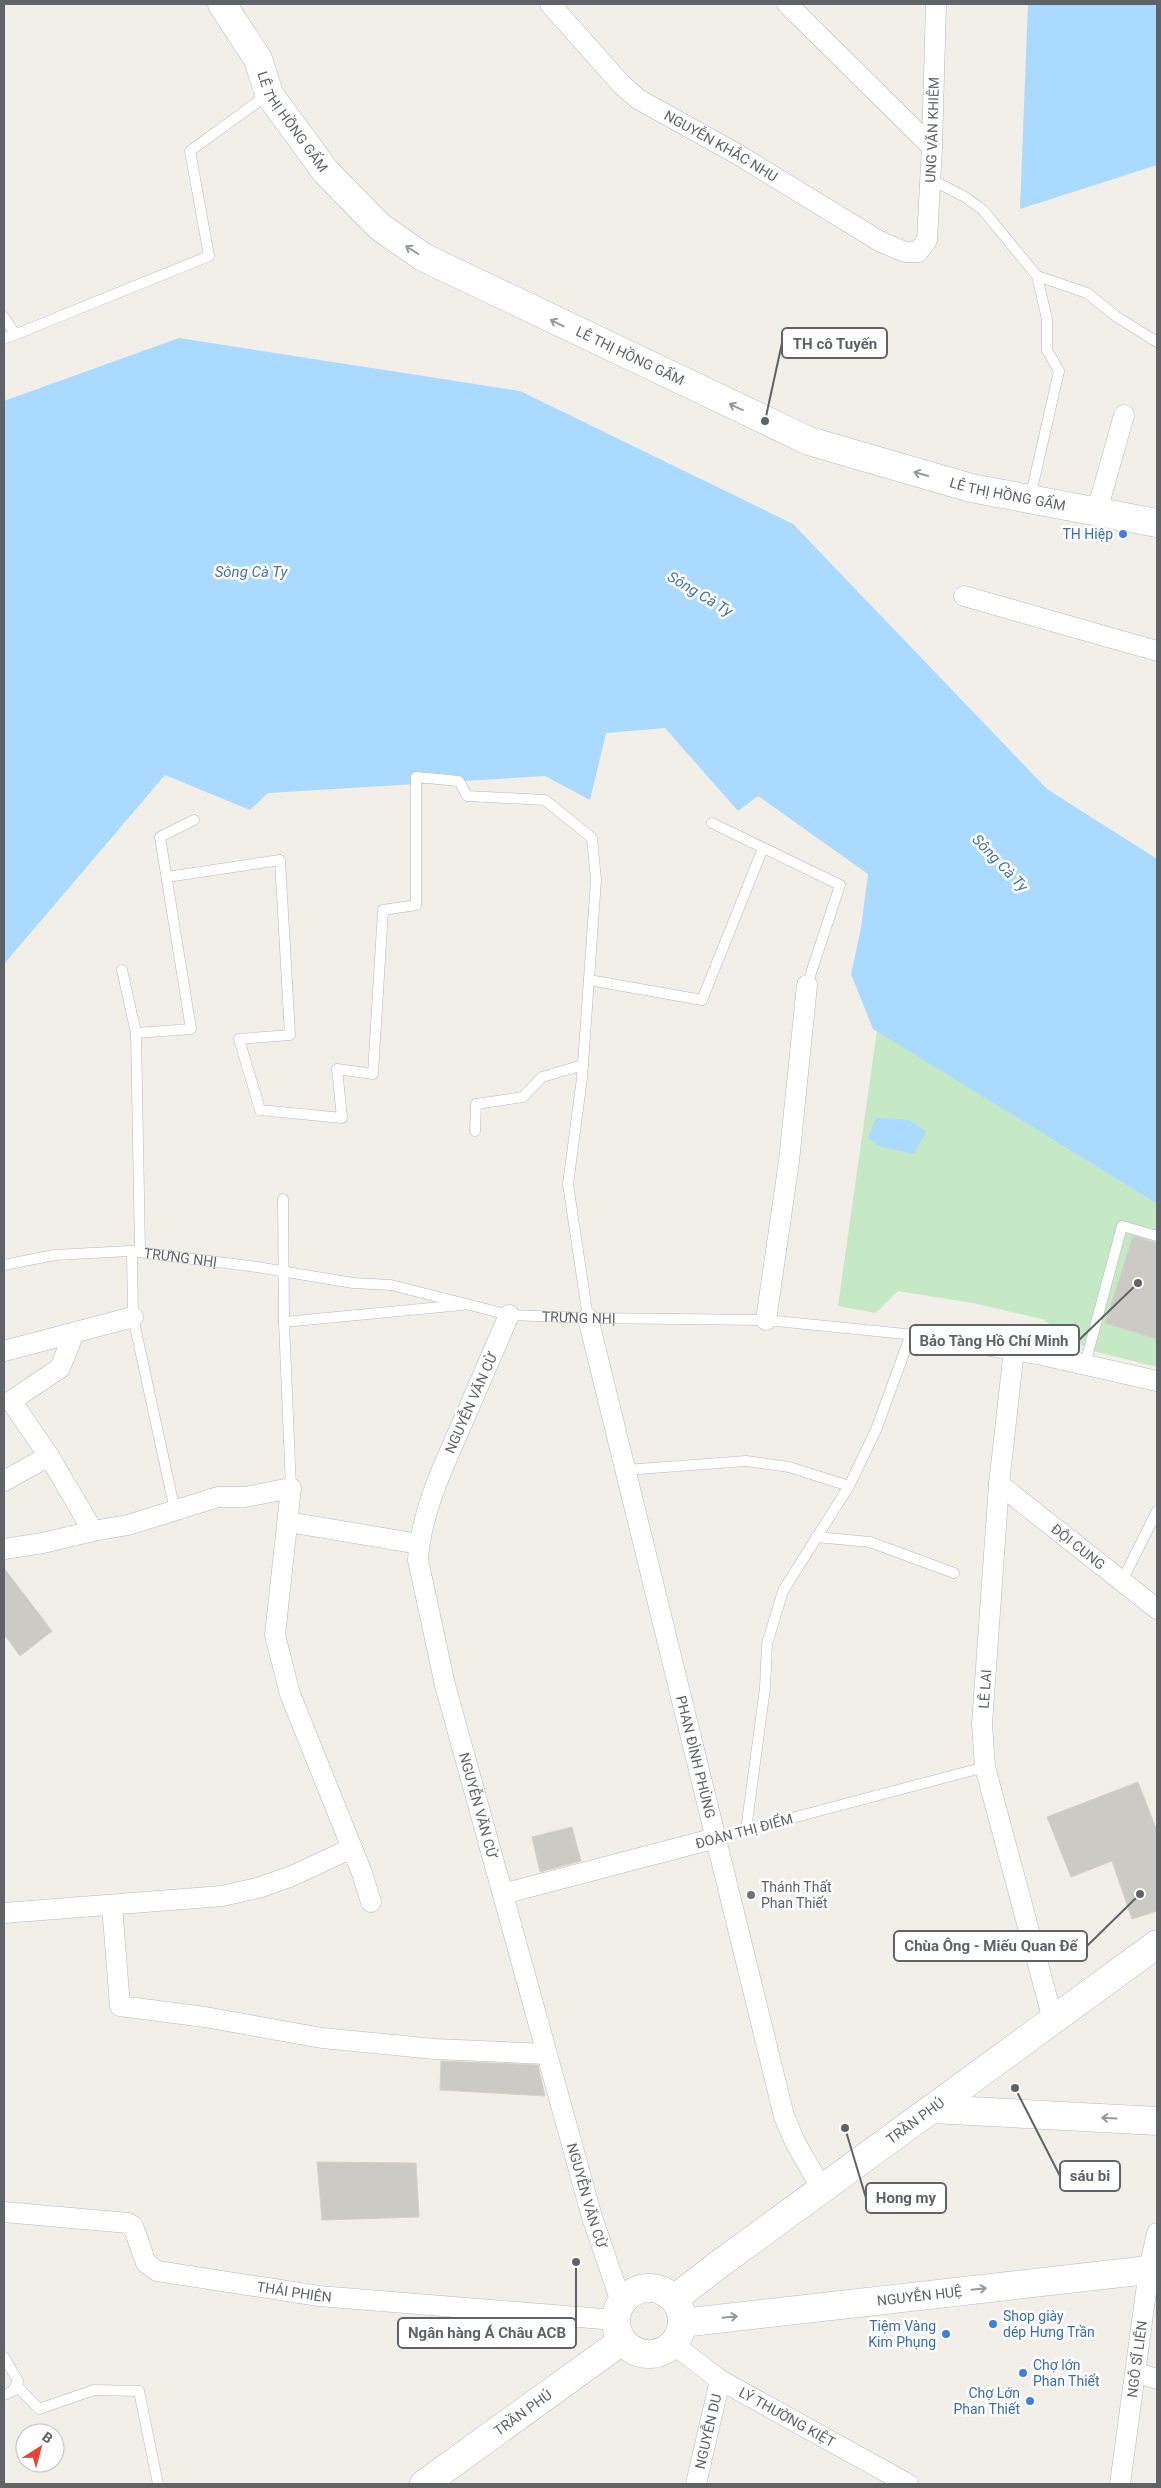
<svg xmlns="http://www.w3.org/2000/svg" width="1161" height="2488" font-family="Roboto,sans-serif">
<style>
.green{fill:#c5e8c5}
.water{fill:#aadaff}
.building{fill:#cccac5;stroke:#d6d1c6}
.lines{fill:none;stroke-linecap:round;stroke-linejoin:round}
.lane-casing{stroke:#b5b8bc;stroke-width:11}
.street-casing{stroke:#b5b8bc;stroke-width:21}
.secondary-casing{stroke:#b6babf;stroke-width:29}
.lane{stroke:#fff;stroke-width:10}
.street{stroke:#fff;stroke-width:20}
.secondary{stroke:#fff;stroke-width:28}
.oneway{stroke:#979a9d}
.shop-dot{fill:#3f7fe0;stroke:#fff;stroke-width:2}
.worship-dot{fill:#6b7280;stroke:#fff;stroke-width:2}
.labels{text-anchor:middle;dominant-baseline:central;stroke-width:5;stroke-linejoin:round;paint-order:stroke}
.street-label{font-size:14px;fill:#5f6368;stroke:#fff}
.shop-label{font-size:14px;fill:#366cbe;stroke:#fff;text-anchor:end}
.worship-label{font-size:14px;fill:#5b616d;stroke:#fff;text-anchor:start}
.water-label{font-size:15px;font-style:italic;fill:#4174aa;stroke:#fff}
.leader{fill:none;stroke:#5f6368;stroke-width:2}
.callout-dot{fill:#5f6368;stroke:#fff;stroke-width:2}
.callout{fill:#fff;stroke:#5f6368;stroke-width:2}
.callout-label{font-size:15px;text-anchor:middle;font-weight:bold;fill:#5f6368}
</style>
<rect width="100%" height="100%" fill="#f1efe8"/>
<!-- green -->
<path class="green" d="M877,1031L1157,1204V1367L1089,1350L1042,1319L973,1303L898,1291L876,1313L838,1306Z"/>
<!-- water -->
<g class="water">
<path d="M1028,4H1157V165L1020,209Z"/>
<path d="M179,338L520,391L793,524L1047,789L1157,859V1204L873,1029L851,974L861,928L868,874L758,796L738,811L665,728L606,733L590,800L545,776L268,793L250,810L165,775L4,964V401Z"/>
<path d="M876,1118L909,1120L926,1131L914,1154L881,1147L868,1138Z"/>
</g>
<!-- building -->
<g class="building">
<path d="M1133,1236L1157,1243V1339L1105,1323Z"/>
<path d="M4,1568L52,1631L20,1656L4,1634Z"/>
<path d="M1138,1782L1157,1831V1911L1132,1919L1112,1861L1071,1877L1047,1817Z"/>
<path d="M572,1827L581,1861L540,1872L532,1837Z"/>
<path d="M441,2061L538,2065L545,2096L440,2090Z"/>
<path d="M317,2162L416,2163L419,2217L322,2220Z"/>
</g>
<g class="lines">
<defs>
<g id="lane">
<path d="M930,179L965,197L983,210L1037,276L1047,319V350L1059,371L1030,498"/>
<path d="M1037,276L1087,293L1117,317L1157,342"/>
<path d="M4,317L15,334"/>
<path d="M4,339L209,256L190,151L267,95"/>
<path d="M712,823L840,885L807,985"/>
<path d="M167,877L280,860L290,1035L239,1039L260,1110L342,1118L337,1069L373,1074L383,910L416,905V777L459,781L467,796L545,800L592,838L596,880L582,1078L568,1184L588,1318"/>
<path d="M122,970L136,1033L140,1252"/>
<path d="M589,980L702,1000L763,848"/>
<path d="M136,1033L191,1029L160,837L194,820"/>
<path d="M475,1131L476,1104L523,1097L542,1077L583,1065"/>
<path d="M283,1199L284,1322L291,1488"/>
<path d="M132,1251L133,1317L175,1511"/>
<path id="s1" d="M4,1265L54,1255L130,1251L257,1267L353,1283L391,1285L509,1315L588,1318L766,1320L945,1338"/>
<path d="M284,1322L462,1305"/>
<path d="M1085,1364L1122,1226L1157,1236"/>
<path d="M625,1470L746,1461L789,1467L849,1486"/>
<path d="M816,1537L870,1542L954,1573"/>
<path d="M1122,1581L1157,1511"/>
<path d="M746,1830L765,1688L767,1644L783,1591L849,1486L876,1430L911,1334"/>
<path d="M716,1838L985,1767"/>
<path d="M4,2357L18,2381L13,2391L4,2395"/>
<path d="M17,2386L39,2409L94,2390L139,2391L158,2484"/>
</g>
<g id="street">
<path id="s2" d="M550,4L622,85L638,99L737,154L881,242L905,252H918L927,240L932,147L936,4"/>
<path d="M787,4L932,147"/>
<path d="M1097,511L1124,415"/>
<path d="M964,596L1157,651"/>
<path id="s3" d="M509,1315C493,1352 477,1389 461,1426C442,1469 421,1513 418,1560L445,1685L592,2217L621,2302"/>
<path id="s4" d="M588,1318L784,2116L795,2142L822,2189"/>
<path d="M766,1320L789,1161L807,985"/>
<path d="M74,1333L60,1368L11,1401L49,1456L93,1531L128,1525L218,1497H245L291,1488L275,1635L290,1694L362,1873L371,1902"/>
<path d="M945,1338L1042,1355L1157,1381"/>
<path d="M1014,1350L999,1484L982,1724L985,1767L1053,2020"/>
<path d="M4,1351L133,1317"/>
<path d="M4,1481L49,1456"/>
<path id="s5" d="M999,1484L1157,1609"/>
<path d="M288,1522L419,1544"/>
<path d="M4,1549L43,1543L93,1531"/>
<path d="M503,1894L716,1838"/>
<path d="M112,1905L120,2006L205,2017L322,2038L435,2049L547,2054"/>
<path d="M4,1913L222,1896L261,1887L292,1876L352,1848"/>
<path id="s6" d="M4,2212L128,2223L133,2226L146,2263L157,2271L319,2296L615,2320"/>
<path id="s7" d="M673,2344L720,2380L908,2484"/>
<path d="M1137,2373L1157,2379"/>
<path id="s8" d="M696,2484L720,2380"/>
<path id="s9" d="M1120,2484L1149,2270L1157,2233"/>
</g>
<g id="secondary">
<path id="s10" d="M222,4L258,59L269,94L326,172L380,227L423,257L809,441L971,488L1157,523"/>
<path d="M932,2109L1157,2121"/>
<circle cx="649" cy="2321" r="33"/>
<path id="s11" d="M674,2299L718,2265L1157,1944"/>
<path id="s12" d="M682,2323L1157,2269"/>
<path id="s13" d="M424,2484L622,2341"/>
</g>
</defs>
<!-- lane casing -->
<use href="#lane" class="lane-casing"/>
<!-- street casing -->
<use href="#street" class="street-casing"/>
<!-- secondary casing -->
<use href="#secondary" class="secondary-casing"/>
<!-- lane -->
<use href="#lane" class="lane"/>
<!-- street -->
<use href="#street" class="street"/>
<!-- secondary -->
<use href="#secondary" class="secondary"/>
</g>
<!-- one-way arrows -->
<defs><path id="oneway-shaft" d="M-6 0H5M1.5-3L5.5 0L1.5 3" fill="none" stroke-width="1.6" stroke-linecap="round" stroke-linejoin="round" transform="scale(1.25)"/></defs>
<g class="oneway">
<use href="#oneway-shaft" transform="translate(412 250) rotate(-148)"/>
<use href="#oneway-shaft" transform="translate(557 323) rotate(-153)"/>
<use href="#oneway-shaft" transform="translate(736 407) rotate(-155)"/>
<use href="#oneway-shaft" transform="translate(921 474) rotate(-164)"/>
<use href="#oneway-shaft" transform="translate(1109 2118) rotate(-177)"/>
<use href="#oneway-shaft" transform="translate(979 2289) rotate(-6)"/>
<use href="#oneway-shaft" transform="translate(730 2317) rotate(-6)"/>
</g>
<!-- markers -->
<g class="shop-dot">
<circle cx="1123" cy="534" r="5"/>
<circle cx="993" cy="2324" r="5"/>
<circle cx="946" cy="2334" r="5"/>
<circle cx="1023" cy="2373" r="5"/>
<circle cx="1030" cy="2401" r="5"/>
</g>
<circle class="worship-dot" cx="751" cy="1895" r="5"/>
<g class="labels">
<!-- street labels -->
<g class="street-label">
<text stroke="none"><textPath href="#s10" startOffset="138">LÊ THỊ HỒNG GẤM</textPath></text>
<text stroke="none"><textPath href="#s2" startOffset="576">UNG VĂN KHIÊM</textPath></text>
<text stroke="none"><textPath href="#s2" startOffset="225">NGUYỄN KHẮC NHU</textPath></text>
<text stroke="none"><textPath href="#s10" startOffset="558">LÊ THỊ HỒNG GẤM</textPath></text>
<text stroke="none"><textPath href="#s10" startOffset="962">LÊ THỊ HỒNG GẤM</textPath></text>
<text stroke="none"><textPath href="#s1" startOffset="178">TRƯNG NHỊ</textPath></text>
<text stroke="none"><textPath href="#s1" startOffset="582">TRƯNG NHỊ</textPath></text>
<text transform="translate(471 1403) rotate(-66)">NGUYỄN VĂN CỪ</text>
<text stroke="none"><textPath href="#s5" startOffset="101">ĐỘI CUNG</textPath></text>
<text transform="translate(985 1689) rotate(-86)">LÊ LAI</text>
<text stroke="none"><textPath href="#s4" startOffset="452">PHAN ĐÌNH PHÙNG</textPath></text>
<text stroke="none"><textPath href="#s3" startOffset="515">NGUYỄN VĂN CỪ</textPath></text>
<text transform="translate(744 1831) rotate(-15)">ĐOÀN THỊ ĐIỂM</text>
<text stroke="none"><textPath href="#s11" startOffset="300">TRẦN PHÚ</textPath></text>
<text stroke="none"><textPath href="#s3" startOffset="920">NGUYỄN VĂN CỪ</textPath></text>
<text stroke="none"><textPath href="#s6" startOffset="322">THÁI PHIÊN</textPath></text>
<text stroke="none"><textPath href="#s12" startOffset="239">NGUYỄN HUỆ</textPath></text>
<text stroke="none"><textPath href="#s9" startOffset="126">NGÔ SĨ LIÊN</textPath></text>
<text stroke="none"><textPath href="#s13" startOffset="122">TRẦN PHÚ</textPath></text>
<text stroke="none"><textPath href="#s7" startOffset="136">LÝ THƯỜNG KIỆT</textPath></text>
<text stroke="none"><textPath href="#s8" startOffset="54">NGUYỄN DU</textPath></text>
</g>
<!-- shop labels -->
<g class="shop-label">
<text x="1113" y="534">TH Hiệp</text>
<text x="1003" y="2316" text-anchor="start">Shop giày<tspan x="1003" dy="16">dép Hưng Trần</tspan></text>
<text x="936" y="2326">Tiệm Vàng<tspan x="936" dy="16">Kim Phụng</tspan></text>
<text x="1033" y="2365" text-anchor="start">Chợ lớn<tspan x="1033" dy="16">Phan Thiết</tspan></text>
<text x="1020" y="2393">Chợ Lớn<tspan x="1020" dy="16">Phan Thiết</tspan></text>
</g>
<!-- worship labels -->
<g class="worship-label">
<text x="761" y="1887">Thánh Thất<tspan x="761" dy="16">Phan Thiết</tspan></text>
</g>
<!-- water labels -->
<g class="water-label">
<text x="251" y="572">Sông Cà Ty</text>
<text transform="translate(700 594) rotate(31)">Sông Cà Ty</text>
<text transform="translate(1000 863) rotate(46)">Sông Cà Ty</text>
</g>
</g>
<!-- callouts -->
<path class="leader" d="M765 421L782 343M1138 1283L1079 1340M1140 1894L1087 1946M1015 2088L1060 2176M845 2128L866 2198M576 2262L576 2333"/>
<g class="callout-dot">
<circle cx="765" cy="421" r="5"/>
<circle cx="1138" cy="1283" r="5"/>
<circle cx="1140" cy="1894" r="5"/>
<circle cx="1015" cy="2088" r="5"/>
<circle cx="845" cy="2128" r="5"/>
<circle cx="576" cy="2262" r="5"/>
</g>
<g class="callout">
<rect x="782" y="328" width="105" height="30" rx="5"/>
<rect x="910" y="1325" width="169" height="30" rx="5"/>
<rect x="894" y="1931" width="193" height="30" rx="5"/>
<rect x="1060" y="2161" width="60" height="30" rx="5"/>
<rect x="866" y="2183" width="80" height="30" rx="5"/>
<rect x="398" y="2318" width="178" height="30" rx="5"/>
</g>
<g class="callout-label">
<text x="835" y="349">TH cô Tuyến</text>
<text x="994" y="1346">Bảo Tàng Hồ Chí Minh</text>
<text x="991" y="1951">Chùa Ông - Miếu Quan Đế</text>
<text x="1090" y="2181">sáu bi</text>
<text x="906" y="2203">Hong my</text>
<text x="487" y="2338">Ngân hàng Á Châu ACB</text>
</g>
<!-- border -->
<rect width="1161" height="2488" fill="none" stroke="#5f6368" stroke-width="10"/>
<!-- north arrow -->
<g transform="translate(40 2448) rotate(36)"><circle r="24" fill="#ffffff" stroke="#bfc1c3"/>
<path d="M0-4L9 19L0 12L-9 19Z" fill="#ea4335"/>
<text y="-8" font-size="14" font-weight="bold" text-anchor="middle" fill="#5f6368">B</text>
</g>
</svg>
